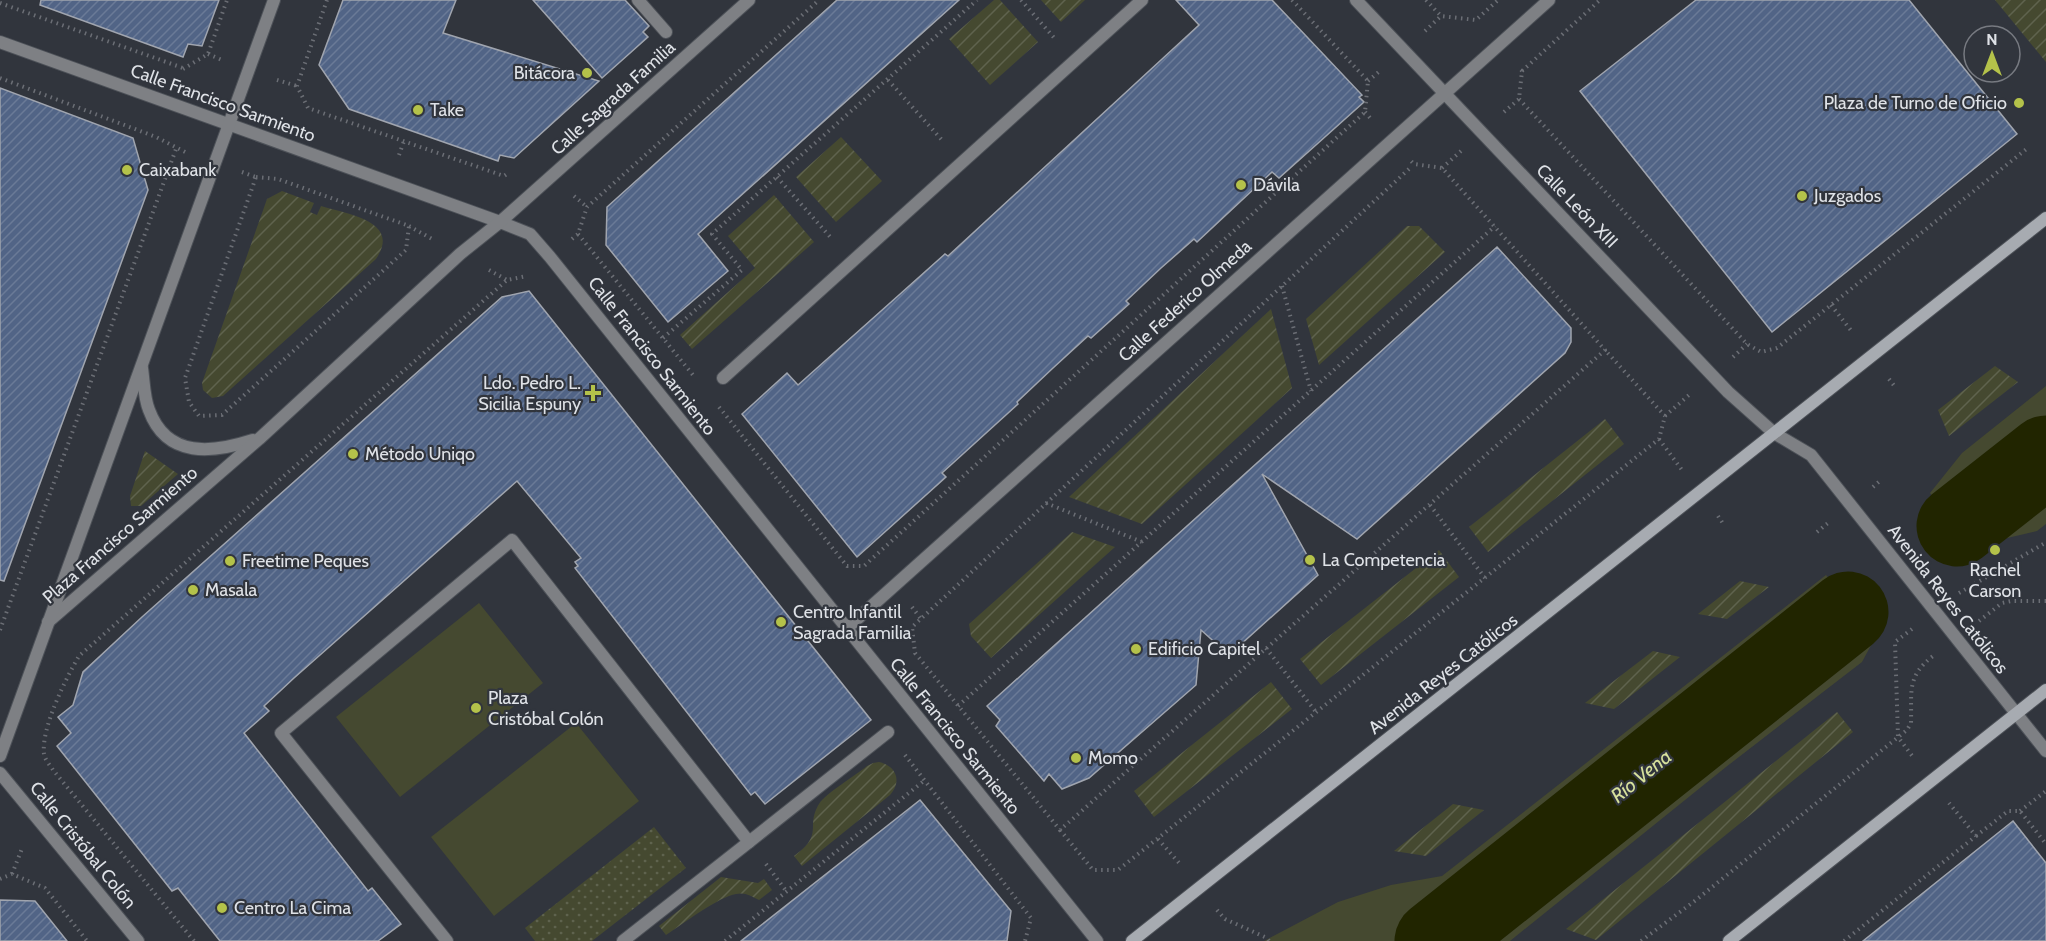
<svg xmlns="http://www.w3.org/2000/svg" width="2046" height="941" font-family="Cabin,sans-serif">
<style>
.grass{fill:#454930}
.park{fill:url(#park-dots)}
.garden{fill:url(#garden-furrows)}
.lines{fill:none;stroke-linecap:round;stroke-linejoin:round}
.river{stroke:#212500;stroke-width:81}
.building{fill:url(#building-hatch);stroke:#a0a5af;stroke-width:1.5}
.lane-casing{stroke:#4d5158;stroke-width:14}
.street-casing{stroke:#4d5158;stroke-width:14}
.secondary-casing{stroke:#4d5158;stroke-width:14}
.path{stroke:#6b6e75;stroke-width:4;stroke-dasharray:1.5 4.5;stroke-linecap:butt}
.lane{stroke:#7e8084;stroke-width:12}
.street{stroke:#7e8084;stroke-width:12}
.secondary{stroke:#a7abb1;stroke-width:12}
.poi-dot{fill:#b4c24a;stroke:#31353d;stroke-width:2}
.labels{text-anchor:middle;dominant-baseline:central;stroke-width:4.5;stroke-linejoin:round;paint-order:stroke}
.poi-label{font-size:18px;fill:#dfe2e7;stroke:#31353d;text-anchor:start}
.street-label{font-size:18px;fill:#dfe2e7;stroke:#31353d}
.water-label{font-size:20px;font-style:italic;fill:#d7e19c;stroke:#31353d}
</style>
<defs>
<pattern id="park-dots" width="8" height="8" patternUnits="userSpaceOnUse" patternTransform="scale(1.5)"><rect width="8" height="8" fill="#454930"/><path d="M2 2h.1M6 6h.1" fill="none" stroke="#5f634e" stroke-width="1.8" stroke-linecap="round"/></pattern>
<pattern id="garden-furrows" width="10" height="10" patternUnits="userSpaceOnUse" patternTransform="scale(1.5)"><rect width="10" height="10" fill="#454930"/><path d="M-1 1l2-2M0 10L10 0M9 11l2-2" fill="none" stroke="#5f634e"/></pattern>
<pattern id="building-hatch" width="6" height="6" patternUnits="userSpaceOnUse" patternTransform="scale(1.5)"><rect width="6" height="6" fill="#516486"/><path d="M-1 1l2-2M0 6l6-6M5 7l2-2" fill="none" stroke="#6a7a97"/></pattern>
</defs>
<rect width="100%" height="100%" fill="#31353d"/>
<!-- grass -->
<g class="grass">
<path d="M2046,386V524L2037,531L2003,539L1981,557L1930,493L1962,453Z"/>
<path d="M1826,575L1876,636L1862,662L1726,767L1510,941H1264L1338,902L1391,885L1442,876Z"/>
<path d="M479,603L543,683L400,797L336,717Z"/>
<path d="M576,723L639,801L494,916L431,837Z"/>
</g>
<!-- park -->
<path class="park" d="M654,827L686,868L592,941H535L525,928Z"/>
<!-- garden -->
<g class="garden">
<path d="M994,0H1000L1038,42L990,85L949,39Z"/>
<path d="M1041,0H1085L1061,22Z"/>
<path d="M1995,0H2046V62Z"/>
<path d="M841,137L882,181L836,222L796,177Z"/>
<path d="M282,191L314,203L310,212L317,215L321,206C347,214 402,221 376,259L223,396L212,398L203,390L202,383L267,199Z"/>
<path d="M774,195L814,242L692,349L680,335L755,268L728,236Z"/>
<path d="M1407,226H1419L1445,252L1319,365L1306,319Z"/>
<path d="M1271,309L1292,388L1142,524L1069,497Z"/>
<path d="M1995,366L2018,382L1949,436L1938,410Z"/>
<path d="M1605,419L1624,444L1488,552L1469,527Z"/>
<path d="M145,451L178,474L141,506H131L130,496Z"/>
<path d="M1072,532L1115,547L991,658L971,636L969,624Z"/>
<path d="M1439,550L1459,577L1321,685L1300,659Z"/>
<path d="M1740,581L1769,587L1727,619L1698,614Z"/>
<path d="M1653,651L1680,657L1614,709L1585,703Z"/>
<path d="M1271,682L1292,709L1154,817L1134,791Z"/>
<path d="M1837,712L1853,732L1596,940L1566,929Z"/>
<path d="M879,762C897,766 902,782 890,795L802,866L794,856C825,834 805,827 819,804C826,793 855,776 867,766L873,763Z"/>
<path d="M1453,804L1484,810L1426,856L1394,851Z"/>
<path d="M721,877L758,883L764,879L772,890L759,900C751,896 745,892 736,894C720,896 681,925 666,935L659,926Z"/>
</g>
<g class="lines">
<!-- river -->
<g class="river">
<path d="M1957,526L2046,456"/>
<path d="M1435,941L1848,612"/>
</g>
</g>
<!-- building -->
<g class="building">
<path d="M41,0H219L202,46L188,44L183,57L40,5Z"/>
<path d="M343,0H456L443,33L599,81L514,158L500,155L498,161L349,109L319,65Z"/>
<path d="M533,0H625L649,26L643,32L648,37L602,78Z"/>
<path d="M837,0H959L698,234L728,271L668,322L606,245L607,207Z"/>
<path d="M1176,0H1272L1362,95L1359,97L1364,102L1279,178L1272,172L1197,242L1194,239L1161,268L1126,301L1129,304L1091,338L1088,336L1053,368L1017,402L1018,404L942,473L946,477L857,557L742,414L787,373L798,385L945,254L948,256L1199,25Z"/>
<path d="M1696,0H1909L2017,134L1772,332L1580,91Z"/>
<path d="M0,88L133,138L148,190L4,581L0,580Z"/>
<path d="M1497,247L1571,328V342L1565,353L1357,539L1262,474L1318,575L1229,655L1201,630L1196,685L1089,778L1062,789L1049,774L1044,781L996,726L1000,720L987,706Z"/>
<path d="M529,291L871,720L765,804L755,792L751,795L575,568L578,566L575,562L581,558L517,481L294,678L264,706L269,711L244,733L368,891L372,888L401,924L378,941H220L178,888L172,891L57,746L71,733L58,717L73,705L83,672L142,617L502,297Z"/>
<path d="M920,800L1011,911L1007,941H741Z"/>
<path d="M2013,821L2046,863V941H1863Z"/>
<path d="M0,900L35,901L67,941H0Z"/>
</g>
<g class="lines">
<defs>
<path id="lane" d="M723,378L1142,0"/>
<g id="street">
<path d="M638,0L666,32"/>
<path d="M1356,0L1728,392L1774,433L1811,455L2046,751"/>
<path d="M0,42L500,222L530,234L550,257L1097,941"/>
<path d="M142,368C144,382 144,398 149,410C167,459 213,453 253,440"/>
<path d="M48,622L259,439L460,254L500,222L749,0"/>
<path d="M846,629L1549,0"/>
<path d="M0,756L274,0"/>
<path d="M0,773L138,941"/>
<path d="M749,842L888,732"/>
<path d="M447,941L281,733L512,540L749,842L623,941"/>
</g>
<g id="secondary">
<path d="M1132,941L2046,218"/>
<path d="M1729,941L2046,690"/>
</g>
</defs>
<!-- lane casing -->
<use href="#lane" class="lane-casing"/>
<!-- street casing -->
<use href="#street" class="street-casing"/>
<!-- secondary casing -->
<use href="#secondary" class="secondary-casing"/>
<!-- path -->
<g class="path">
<path d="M327,0L297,86L308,108L504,176L507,174"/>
<path d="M1021,0L1056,40"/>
<path d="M1426,0L1441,16L1476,20L1498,0"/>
<path d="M0,3L183,68"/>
<path d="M1425,31L1441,16"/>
<path d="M208,54L222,60"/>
<path d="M183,69L208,54L227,0"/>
<path d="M1522,71L1600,0"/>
<path d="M0,78L156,137L187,153"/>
<path d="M277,80L297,86"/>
<path d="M888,80L942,140"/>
<path d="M1368,81L1381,70"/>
<path d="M1519,99L1747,344L1761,352L1777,348L2029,147"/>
<path d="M1365,112L1371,119"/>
<path d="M1504,112L1519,99L1522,71L1519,67"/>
<path d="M399,155L404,141"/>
<path d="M1442,168L1461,151"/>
<path d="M1409,169L912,627L915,653L1060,830L1605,350L1442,168L1414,164L1411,161"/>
<path d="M242,172L256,177"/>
<path d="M256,177L278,179L409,226L406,250L222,415L199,416L189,402L185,378Z"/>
<path d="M777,177L832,239"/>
<path d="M574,196L587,207"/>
<path d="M409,226L432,239"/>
<path d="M578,234L693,375"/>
<path d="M572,239L578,234L587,207L819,0"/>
<path d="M489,270L507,280"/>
<path d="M1282,286L1311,391"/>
<path d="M1831,305L1853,333"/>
<path d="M663,338L742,270L712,234L977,0"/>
<path d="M1733,357L1747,344"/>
<path d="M1889,379L1896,388"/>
<path d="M719,407L847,566H864L1365,112L1368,81L1292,0"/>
<path d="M1665,416L1689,395"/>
<path d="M1659,439L1682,470"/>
<path d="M1873,487L1881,480"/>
<path d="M1046,503L1142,542"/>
<path d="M1430,505L1485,578"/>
<path d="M1718,516L1724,525"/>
<path d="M1817,532L1828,523"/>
<path d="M1959,593L2045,543L2046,545"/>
<path d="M912,607L921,619"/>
<path d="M1979,621L2002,603L2011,601H2046"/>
<path d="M1912,629L1895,642L1898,737L1913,757"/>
<path d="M0,630L176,149"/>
<path d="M1266,648L1316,712"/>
<path d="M958,706L1495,226"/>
<path d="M905,755L1031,918L1025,941"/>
<path d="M2020,811L2046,791"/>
<path d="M1060,830L1093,870H1118L1659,439L1665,416L1605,350"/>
<path d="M1976,836L2008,811H2020L2046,844"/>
<path d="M1158,839L1180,864"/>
<path d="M766,864L787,892"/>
<path d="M12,874L23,846"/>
<path d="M0,879L12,874L45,888L87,941"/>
<path d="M1217,910L1225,919L1267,938L1269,941"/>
<path d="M194,941L53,770C50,765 45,760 44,754C41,728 66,678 79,656L507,280L527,276"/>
<path d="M725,941L925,780"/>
<path d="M1641,941L1696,900L1907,730L1911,723C1912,692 1906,677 1933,656"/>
<path d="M1844,941L1976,836L1949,803"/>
</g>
<!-- lane -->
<use href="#lane" class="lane"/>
<!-- street -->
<use href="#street" class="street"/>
<!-- secondary -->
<use href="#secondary" class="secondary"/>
</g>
<!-- markers -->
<g class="poi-dot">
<circle cx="587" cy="73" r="6"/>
<circle cx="2019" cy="103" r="6"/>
<circle cx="418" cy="110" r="6"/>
<circle cx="127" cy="170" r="6"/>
<circle cx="1241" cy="185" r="6"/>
<circle cx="1802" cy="196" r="6"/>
<path d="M590 384h6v6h6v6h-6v6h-6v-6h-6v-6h6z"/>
<circle cx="353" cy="454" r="6"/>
<circle cx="1995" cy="550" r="6"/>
<circle cx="1310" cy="560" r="6"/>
<circle cx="230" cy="561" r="6"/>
<circle cx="193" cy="590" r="6"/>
<circle cx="781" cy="622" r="6"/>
<circle cx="1136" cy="649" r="6"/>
<circle cx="476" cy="708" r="6"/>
<circle cx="1076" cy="758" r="6"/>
<circle cx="222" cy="908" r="6"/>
</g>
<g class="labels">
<!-- poi labels -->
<g class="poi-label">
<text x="575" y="73" text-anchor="end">Bitácora</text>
<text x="2007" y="103" text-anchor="end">Plaza de Turno de Oficio</text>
<text x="430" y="110">Take</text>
<text x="139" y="170">Caixabank</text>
<text x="1253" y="185">Dávila</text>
<text x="1814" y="196">Juzgados</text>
<text x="581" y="383" text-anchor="end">Ldo. Pedro L.<tspan x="581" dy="21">Sicilia Espuny</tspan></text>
<text x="365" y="454">Método Uniqo</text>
<text x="1322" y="560">La Competencia</text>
<text x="242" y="561">Freetime Peques</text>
<text x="1995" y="570" text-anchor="middle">Rachel<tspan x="1995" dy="21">Carson</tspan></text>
<text x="205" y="590">Masala</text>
<text x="793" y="612">Centro Infantil<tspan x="793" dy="21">Sagrada Familia</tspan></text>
<text x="1148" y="649">Edificio Capitel</text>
<text x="488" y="698">Plaza<tspan x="488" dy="21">Cristóbal Colón</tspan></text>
<text x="1088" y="758">Momo</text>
<text x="234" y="908">Centro La Cima</text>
</g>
<!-- street labels -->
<g class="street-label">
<text transform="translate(613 98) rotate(-42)">Calle Sagrada Familia</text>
<text transform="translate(223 103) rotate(20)">Calle Francisco Sarmiento</text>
<text transform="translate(1577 206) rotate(46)">Calle León XIII</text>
<text transform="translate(1185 301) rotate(-42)">Calle Federico Olmeda</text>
<text transform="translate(652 356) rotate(52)">Calle Francisco Sarmiento</text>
<text transform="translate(120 535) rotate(-41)">Plaza Francisco Sarmiento</text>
<text transform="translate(1948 599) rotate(52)">Avenida Reyes Católicos</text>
<text transform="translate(1443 674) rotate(-38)">Avenida Reyes Católicos</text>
<text transform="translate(955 736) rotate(51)">Calle Francisco Sarmiento</text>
<text transform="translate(83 845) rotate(51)">Calle Cristóbal Colón</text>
</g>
<!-- water labels -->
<g class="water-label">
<text transform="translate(1641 776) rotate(-39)">Río Vena</text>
</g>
</g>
<!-- north arrow -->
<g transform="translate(1992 54)"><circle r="28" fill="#31353d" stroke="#777a81" stroke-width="1.5"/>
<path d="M0-4.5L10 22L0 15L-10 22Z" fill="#b4c24a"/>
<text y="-9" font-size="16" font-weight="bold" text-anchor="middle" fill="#dfe2e7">N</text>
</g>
</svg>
